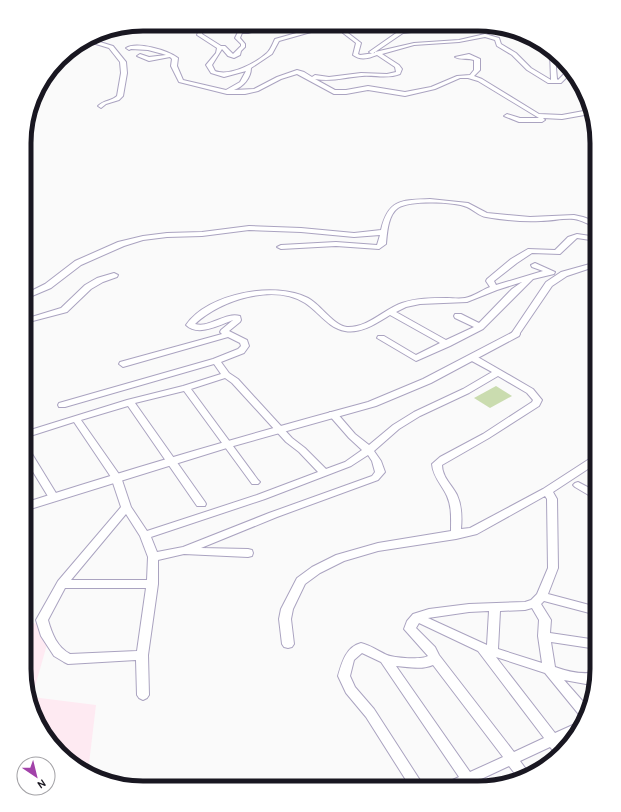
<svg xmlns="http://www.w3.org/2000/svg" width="621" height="812" font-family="Karla,sans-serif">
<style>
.industrial{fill:#feeaf2}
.green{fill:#cadcaf}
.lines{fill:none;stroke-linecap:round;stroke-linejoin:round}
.minor-casing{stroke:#aaa3c0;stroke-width:2}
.tertiary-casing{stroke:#aaa3c0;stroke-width:2}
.minor{fill:#fff;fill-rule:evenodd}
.tertiary{fill:#fff;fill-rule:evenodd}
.rim{fill:none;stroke:#191721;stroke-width:5}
</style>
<rect width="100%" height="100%" fill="#fafafa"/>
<!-- industrial -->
<path class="industrial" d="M24,621L52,627L32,697L96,705L88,772L77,768L36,722L24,669Z"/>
<!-- green -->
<path class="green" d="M496,386L512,396L490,408L474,398Z"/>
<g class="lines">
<defs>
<g id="minor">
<path d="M204,24H209L203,30L202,34L221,46H225L233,54L241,46V44L235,38L238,32L236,24H240L242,31C255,31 267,24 280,24L248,33H242L240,38L245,44V47L241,51L240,55L234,58L228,56L222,49L212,65L215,71C230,77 256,63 267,53C271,49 273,43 275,39L307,30L316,25H321L311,32L279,41L272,54L251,68C251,78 243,87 234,90L254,89L277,77L297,70L304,72L312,77L315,75L329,77L361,73L387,74L396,72L395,67L377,55C369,58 361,61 353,55L356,43L343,33L346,25H350L348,33L361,43L358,54L360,55L375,53V52L372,54L369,52L399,31L448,25L435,29L403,33L375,52L414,43L459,40L485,34L499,38L501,44L516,53L531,68L551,80L550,52L555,56L557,79L558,80L567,71L570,74L561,83H548L527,70L512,55L497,46L495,40L485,37L459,42L414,45L382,54L399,65L402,69L400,74C388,79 375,75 362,76C346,77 332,82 315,79L335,90H346L368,86L405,92L431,87L457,76L470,75L474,70V60C468,58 460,60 455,57L469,54L480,59V70L474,76L482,79L539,114L562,115L589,110L590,114L562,119L543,118L545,120L542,122H519L504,116L507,114L520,118H539L478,81L468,78H460L435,89L405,96L368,90L346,94H334L297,74L281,79L258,91L245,94H227L179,82L171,66L172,59L170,57L149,61L137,56L140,54L149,57L166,55L163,54L148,50L131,49L129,50L126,48C136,41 168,50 178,58L177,66L183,80L226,90L240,82L246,71L224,77L211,73L206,65L216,53L217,48L197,35L199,29Z"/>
<path d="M90,39L113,46L126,62L127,73L123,96L119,100L106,104L101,108L98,106C104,100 112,101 117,96L121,73L120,62L109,48L86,41Z"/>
<path d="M430,199L468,203L487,213L530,217L574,215L583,217L597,222V227C589,225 582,220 574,219C563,218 552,221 541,221C523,222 503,220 486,217C479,216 474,210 467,207C454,202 411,200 398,208C388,215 387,233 386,244L379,249L336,246L281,249L277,247L281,245L336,242L377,245L380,235L354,237L301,232L249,230L202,236L167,237L143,240L124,246L81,265L51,288L25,299V294L45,284L75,261L118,242L143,236L167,233L202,232L249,226L301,228L354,233L381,230C388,199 402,200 430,199Z"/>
<path d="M577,234L597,237V241L577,238L560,254L532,253L517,263L494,281L496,285L543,271L532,267L531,265L535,263L555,272L554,274L533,279L483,329L450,346L416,361L377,338L378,336H384L416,355L440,343L390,315C377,323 361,334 345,331C328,328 319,312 305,303C274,283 220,300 195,324C211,328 224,312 240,316L241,320L240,322L229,331L247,340L249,346L244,353L221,362L229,373L238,379L292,438L305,448L326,469L345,462L362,450L349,438L328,414L330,412H336L355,434L369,445L393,425L414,412L463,389L492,372L470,360L469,358L470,356H476L533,389L542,400L539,406L489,438L442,465C442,477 452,485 457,495C462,506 462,518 461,529L470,528L543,489L597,454V462L591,467L553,492L557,499L558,568L548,594L597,607V615L544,601L541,604L551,620L550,633L597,640V649L551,642L555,667C569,672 582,675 597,672L595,682L586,684L564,680L587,706L583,717H581L545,673L496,657L555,733L575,724L581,723L577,735L561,742L564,746L556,754L550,747L520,761L531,776L519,779L509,766L477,781L480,788H442L444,784L459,777L381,662L362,653L354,660L350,676L355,687L374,709L425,788H411L366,717L346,693L338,676C342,662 346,647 361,643C370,645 378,651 387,655C394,658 421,660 428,656L404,629L407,621L413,614L429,609L469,604L525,602L531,600L537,594L548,568L547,499L545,496L477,534L456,539L378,551L344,561L320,573L305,584L293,609L291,619L294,644L292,647L288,648L284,647L282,644L279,619L281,609L297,578L312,567L336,555L378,543L451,531C451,519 452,507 447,496C442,485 433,477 432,464L440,457L483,434L532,402L533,400L527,393L498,376L469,393L420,416L399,429L374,451L381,461L385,472L378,480L277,517L201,548L248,549L252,550L253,553L252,556L248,557L184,554L158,560V584L148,655L149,695L147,698L143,700L139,698L137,695L136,660L68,664L64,662L54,656L41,636L36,620L58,581L121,507L111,477L74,422L24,438V432L127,400L183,386L221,374L214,364L65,407H59L58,405L59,403L213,359L238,349L241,346L240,343L228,337L123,367L119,364L120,362L222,334L220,332L221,330L233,320C220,325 198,337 186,325C208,293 275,281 308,298C321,305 334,326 347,327C368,328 384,309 402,303C416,298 431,298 447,298C452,298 459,299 465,298C473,297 482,290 490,287L486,281L487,279L511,259L528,249L555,250L568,237ZM522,282L512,289L479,323L461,314H455L454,316L455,318L474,327L446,340L396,312L406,307L420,304L467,302L497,290ZM225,378L232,383L286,442L299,452L318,472L257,495L147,531L131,507L121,477L81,420L128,406L197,506H205L206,504L205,502L135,403L184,391L252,484H258L260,482L258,480L191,389ZM368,455L372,461L375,472L372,476L269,513L183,547L157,552L151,537L265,499L351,466ZM126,514L140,536L148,557L147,580H71ZM65,588H146L137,651L70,654C57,647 52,634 48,620ZM532,608L539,620L538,636L542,663L498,649L500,611L525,610ZM489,611L487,645L428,618L469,612ZM419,623L478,651L544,738L514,752L439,655L435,647L416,628ZM433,665L503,757L470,772L396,666C408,667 422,670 433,665Z"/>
<path d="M597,262V266L567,276L552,286L518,336H512L511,334L546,282L561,272Z"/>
<path d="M114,273L118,275L117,277L103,282L91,289L67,312L25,323V319L61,308L85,285L97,278Z"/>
<path d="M24,446L29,449L59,498L58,500H50L49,498L24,457Z"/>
<path d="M578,482L597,492V500L575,487L573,485L575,483Z"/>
</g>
<path id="tertiary" d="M515,331L519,332L520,334L519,336L431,383L376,406L230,447L24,511V503C138,466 253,433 368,402L423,379Z"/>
</defs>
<!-- minor casing -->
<use href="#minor" class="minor-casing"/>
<!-- tertiary casing -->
<use href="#tertiary" class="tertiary-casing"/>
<!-- minor -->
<use href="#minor" class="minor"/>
<!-- tertiary -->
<use href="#tertiary" class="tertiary"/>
</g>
<!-- crop -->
<path d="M0 0H621V812H0ZM143 31H478A112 112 0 0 1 590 143V669A112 112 0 0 1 478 781H143A112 112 0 0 1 31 669V143A112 112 0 0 1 143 31Z" fill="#fff" fill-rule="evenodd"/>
<path class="rim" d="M143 31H478A112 112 0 0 1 590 143V669A112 112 0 0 1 478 781H143A112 112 0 0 1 31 669V143A112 112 0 0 1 143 31Z"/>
<!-- north arrow -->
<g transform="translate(36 776) rotate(145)"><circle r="19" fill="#ffffff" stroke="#a3a2a6"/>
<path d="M0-3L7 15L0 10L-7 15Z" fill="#a242a9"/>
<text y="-6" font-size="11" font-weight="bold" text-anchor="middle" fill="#191721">N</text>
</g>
</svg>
